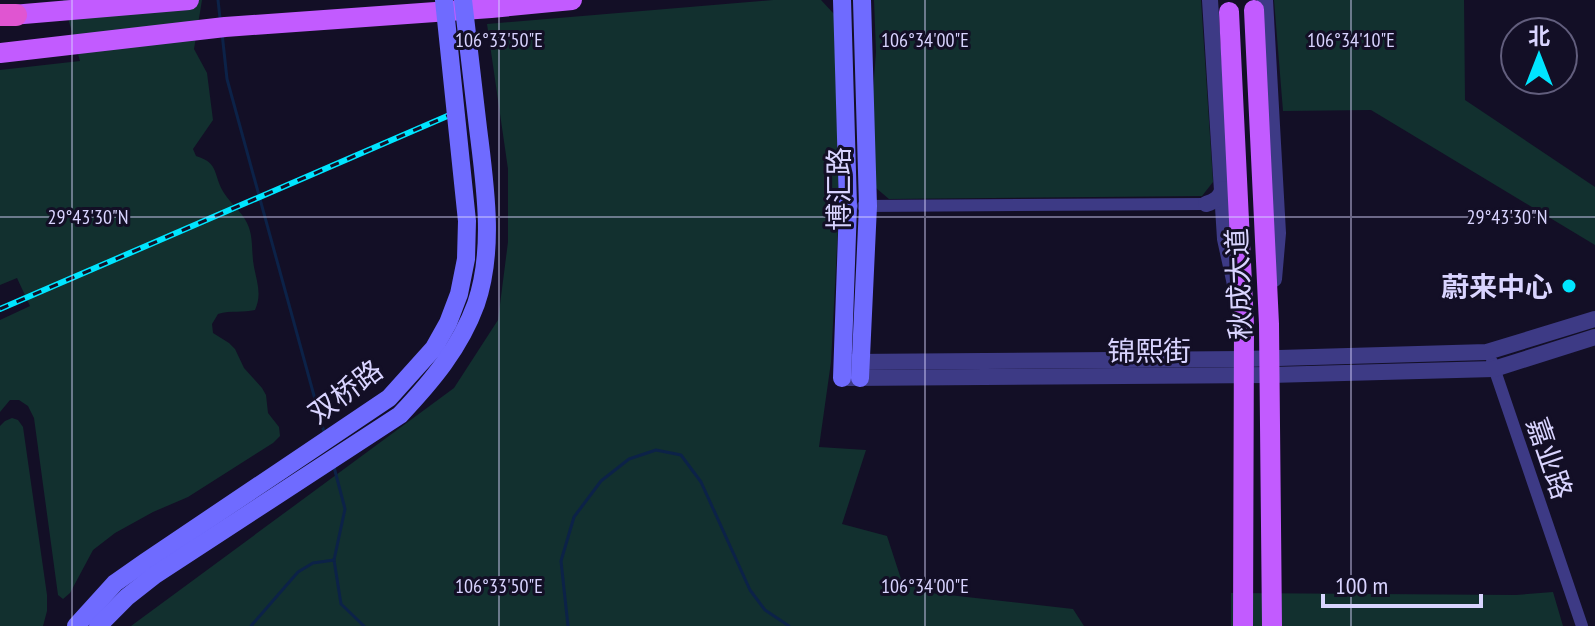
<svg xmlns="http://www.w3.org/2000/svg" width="1595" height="626" font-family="'PT Sans Narrow','Noto Sans SC',sans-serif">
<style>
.green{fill:#12302f}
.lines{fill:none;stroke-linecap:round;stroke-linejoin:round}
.stream{stroke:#0c2248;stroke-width:3}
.minor{stroke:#3d3a85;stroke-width:12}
.tertiary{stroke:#3d3a85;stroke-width:16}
.secondary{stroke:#6f6bff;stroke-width:18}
.primary{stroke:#c25bff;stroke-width:20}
.trunk{stroke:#e055d1;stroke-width:22}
.rail-casing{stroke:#00e5ff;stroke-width:6}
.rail{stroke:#130f26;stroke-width:3;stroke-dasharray:9;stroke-linecap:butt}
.secondary-bridge{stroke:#6f6bff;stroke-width:18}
.ticks{fill:none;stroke:#d9d4ff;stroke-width:2;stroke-opacity:0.45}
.poi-dot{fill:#00e5ff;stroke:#130f26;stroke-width:3}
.labels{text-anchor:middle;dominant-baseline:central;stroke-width:6;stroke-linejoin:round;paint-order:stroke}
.street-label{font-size:28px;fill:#d9d4ff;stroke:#130f26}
.poi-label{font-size:28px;font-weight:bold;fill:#d9d4ff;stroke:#130f26;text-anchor:end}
.ticks-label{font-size:20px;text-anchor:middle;fill:#d9d4ff;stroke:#130f26;stroke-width:6;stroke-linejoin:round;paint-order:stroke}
</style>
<rect width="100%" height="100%" fill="#130f26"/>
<!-- green -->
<g class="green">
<path d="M63,0H202L194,49L207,73L213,120L193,149L196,156C220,163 213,176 224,193C231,204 242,212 247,223C254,237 251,252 254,267C257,282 262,295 255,310C243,313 231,310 218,314L212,324L213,333L229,343L235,349L244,368L262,388L266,395L268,413L279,427L280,436L273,443L188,497L153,512L115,533L93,550L70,593L63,599L58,595L34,418L28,406L19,400H10L0,412V320L30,306L17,278L0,285V70L80,61Z"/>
<path d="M773,0H821L834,14L839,208L831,362L819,447L866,450L842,524L887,536L901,579L931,593L1073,609L1084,626H131L454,388L498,320L508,242V169L487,24Z"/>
<path d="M874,0H1201L1213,182L1202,196L889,199L876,188L872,104L876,52Z"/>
<path d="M1274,0H1464L1465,100L1595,187V245L1371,110L1283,111Z"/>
<path d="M12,418L18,420L23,427L47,595V611L43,626H0V426L5,421Z"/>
<path d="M1553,592L1563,626H1231V593L1516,595Z"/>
</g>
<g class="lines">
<!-- stream -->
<g class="stream">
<path d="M218,0L220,18"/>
<path d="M222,33L227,79L324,432"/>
<path d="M334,467L345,509L334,560L341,604L364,626"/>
<path d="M251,626L298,572L313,563L334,560"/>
<path d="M568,626L561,561L574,517L601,481L629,459L656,450L681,455L701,482L750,590L765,610L789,626"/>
</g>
<!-- minor -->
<g class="minor">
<path d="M863,206L1206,204"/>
<path d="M1492,362L1582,626"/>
</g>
<!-- tertiary -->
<g class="tertiary">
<path d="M1210,0L1225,239L1236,289"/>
<path d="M1265,0L1278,233L1274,279"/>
<path d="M1206,204C1216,201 1219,198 1223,189"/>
<path d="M850,362L1244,359L1487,352L1595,319"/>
<path d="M848,378L1269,375L1494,369L1595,337"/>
</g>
<!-- secondary -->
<g class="secondary">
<path d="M842,0L848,206L842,378"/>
<path d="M860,378L868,206L862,0"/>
</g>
<!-- primary -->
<g class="primary">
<path d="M1254,10L1269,324L1272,626"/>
<path d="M1229,12L1244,325L1243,626"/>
<path d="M0,16L189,0"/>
<path d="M0,53L225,27L491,8L572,0"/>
</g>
<!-- trunk -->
<path class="trunk" d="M0,15H16"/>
<defs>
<path id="rail" d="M0,309L452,114"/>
</defs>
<!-- rail casing -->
<use href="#rail" class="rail-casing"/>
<!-- rail -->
<use href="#rail" class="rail"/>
<!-- secondary-bridge -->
<g class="secondary-bridge">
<path d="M76,626L115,583L145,562L389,398L434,348L448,323L459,294L466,259L467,221L444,0"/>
<path d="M98,626L127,597L155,575L400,415C432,381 460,348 476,304C495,249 485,185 478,128C473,85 468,43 463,0"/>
</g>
</g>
<!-- ticks -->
<path class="ticks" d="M72,0V626M499,0V626M925,0V626M1351,0V626M0,217H1595"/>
<!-- markers -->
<circle class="poi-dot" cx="1569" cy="286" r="8"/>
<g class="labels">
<!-- street labels -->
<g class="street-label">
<text transform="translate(838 189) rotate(-90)">博汇路</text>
<text transform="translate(1238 284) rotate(-92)">秋成大道</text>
<text x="1149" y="350">锦熙街</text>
<text transform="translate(345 391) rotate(-37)">双桥路</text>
<text transform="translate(1550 458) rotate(71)">嘉业路</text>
</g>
<!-- poi labels -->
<g class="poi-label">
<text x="1553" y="286">蔚来中心</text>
</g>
</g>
<g class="ticks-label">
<text x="499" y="47">106°33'50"E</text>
<text x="925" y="47">106°34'00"E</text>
<text x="1351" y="47">106°34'10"E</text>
<text x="88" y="224">29°43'30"N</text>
<text x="1507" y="224">29°43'30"N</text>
<text x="499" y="593">106°33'50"E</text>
<text x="925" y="593">106°34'00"E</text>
</g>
<!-- north arrow -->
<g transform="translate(1539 56)"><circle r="38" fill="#130f26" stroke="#625e7d" stroke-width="2"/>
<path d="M0-6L14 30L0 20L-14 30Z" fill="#00e5ff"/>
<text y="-12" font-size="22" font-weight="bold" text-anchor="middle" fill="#d9d4ff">北</text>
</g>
<!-- scale -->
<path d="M1323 594v12h158v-12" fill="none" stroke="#d9d4ff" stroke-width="4"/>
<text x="1335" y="594" font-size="24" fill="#d9d4ff" stroke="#130f26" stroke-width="6" paint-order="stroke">100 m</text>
</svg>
